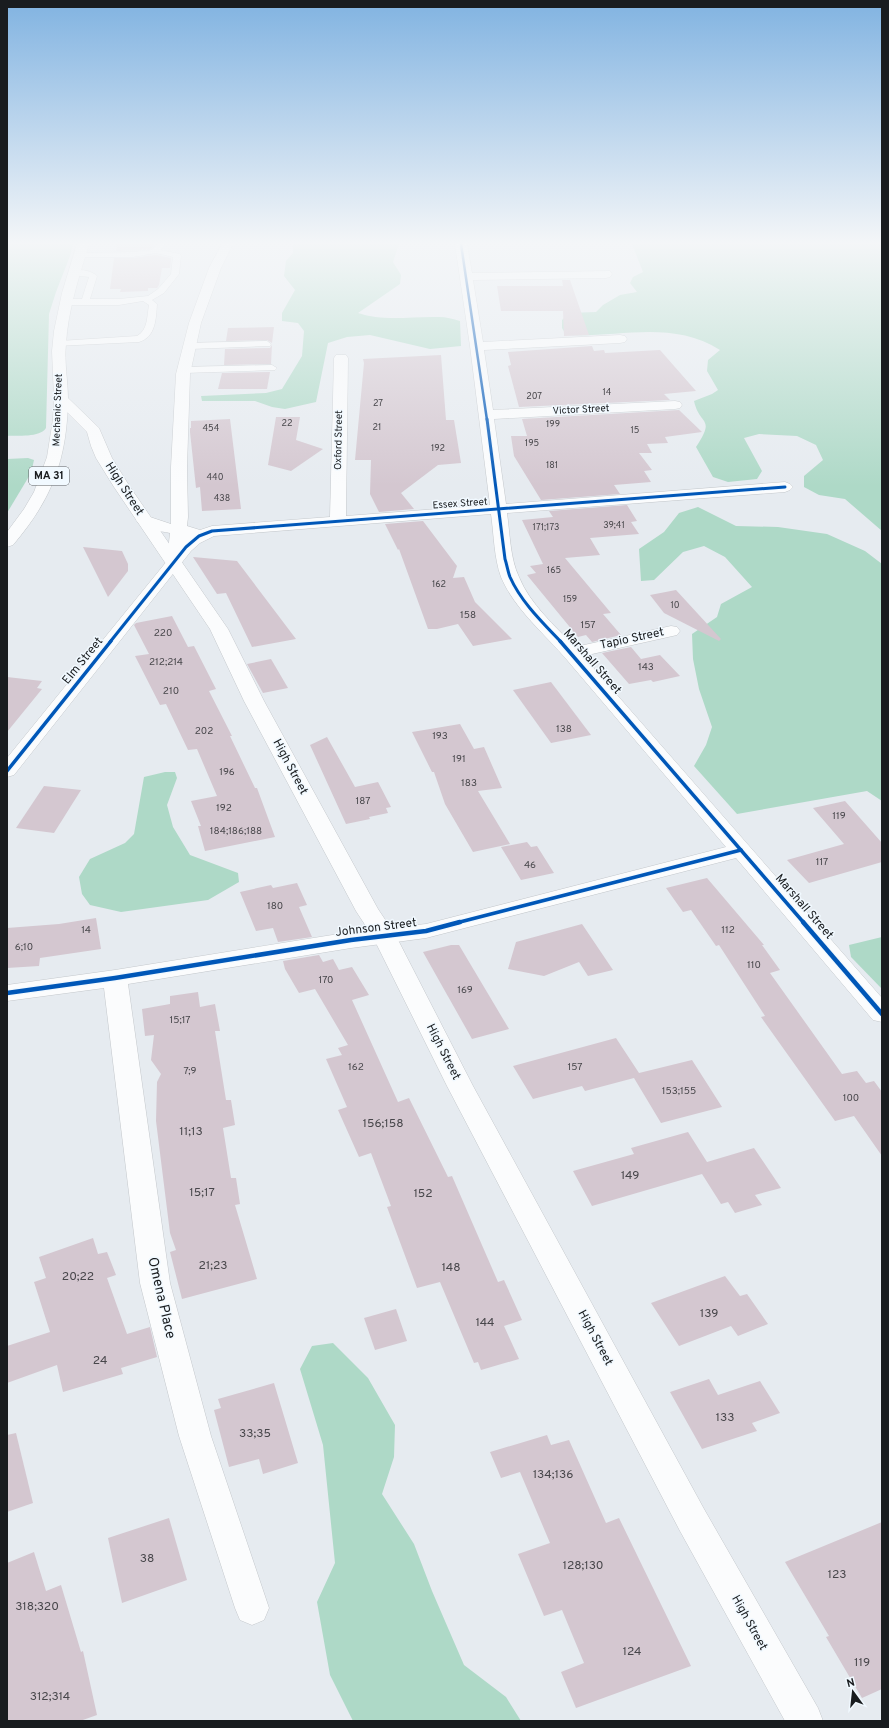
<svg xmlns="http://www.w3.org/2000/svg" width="889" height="1728" font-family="Overpass,sans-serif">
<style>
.green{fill:#aed9c7}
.building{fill:#d4c7d0}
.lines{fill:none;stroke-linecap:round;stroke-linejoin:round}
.service-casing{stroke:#c4c8cc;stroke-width:1}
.minor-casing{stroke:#c4c8cc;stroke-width:1}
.secondary-casing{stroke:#c4c8cc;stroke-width:1}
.primary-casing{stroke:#c4c8cc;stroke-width:1}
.service{fill:#fbfcfd;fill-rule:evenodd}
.minor{fill:#fbfcfd;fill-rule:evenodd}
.secondary{fill:#fbfcfd;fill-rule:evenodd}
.primary{fill:#fbfcfd;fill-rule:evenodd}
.cycleway-far3-casing{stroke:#f1f9ff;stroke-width:4}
.cycleway-far2-casing{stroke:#f1f9ff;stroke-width:5}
.cycleway-far1-casing{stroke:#f1f9ff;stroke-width:6}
.cycleway-casing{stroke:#f1f9ff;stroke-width:7}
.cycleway-far3{stroke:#0057b8;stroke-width:2.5}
.cycleway-far2{stroke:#0057b8;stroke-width:3}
.cycleway-far1{stroke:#0057b8;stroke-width:3.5}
.cycleway{stroke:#0057b8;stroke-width:4.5}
.labels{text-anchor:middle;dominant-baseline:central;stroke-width:3;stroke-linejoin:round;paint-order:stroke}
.far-number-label{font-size:9px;fill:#48474b}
.far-street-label{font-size:10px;fill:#191c1f;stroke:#f1f9ff}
.number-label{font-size:10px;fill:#48474b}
.shield{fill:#f1f9ff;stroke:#5a5e62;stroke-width:1}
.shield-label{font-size:11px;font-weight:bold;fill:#191c1f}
.street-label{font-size:12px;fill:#191c1f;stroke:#f1f9ff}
.near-number-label{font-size:12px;fill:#48474b}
.near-street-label{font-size:14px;fill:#191c1f;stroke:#f1f9ff}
</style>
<rect width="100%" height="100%" fill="#e6ebf0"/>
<!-- green -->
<g class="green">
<path d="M7,244H73L70,256L56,292L49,314L46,428C40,438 17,435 7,436Z"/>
<path d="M293,244H399L393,262L401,275L400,284L358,313C384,322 412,316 439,317C446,317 453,319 460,321L461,346L430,349L370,335L347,337L328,343L316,402L285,409L272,407L255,401H202L201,396L266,393L282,389L302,356L304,331L298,323L282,321V313L295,290L284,276L286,261L293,253Z"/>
<path d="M632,244H882V531L845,499L819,495L804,487V476L823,460L816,445L797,436L759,434L744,438L762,471L757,479L728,482L713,477L696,447C716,416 700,427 694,401L712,394L718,390L707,371L708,360L720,350C671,319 619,338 566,335L562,328V320L569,313L596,312L603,305L620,295L637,292L630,283L633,277L643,272Z"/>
<path d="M28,458L34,460L31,473L7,513V459Z"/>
<path d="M698,507L736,526L778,527L827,534L865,551L882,564V801L867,791L737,814L694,766L706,745L712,727L699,689L693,659L692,634L717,617L721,604L752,587L725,557L704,546L683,552L654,580L641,581L639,549L664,532L679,513Z"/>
<path d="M165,772H175L177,778L167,805L173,827L190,855L238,873L239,882L208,900L121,912L90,905L82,894L79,877L90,859L125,843L134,834L144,777Z"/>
<path d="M882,937V989L851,957L849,945Z"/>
<path d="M333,1343L368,1378L395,1425L394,1457L382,1494L414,1544L432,1591L464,1665L506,1697L521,1721H353L330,1675L317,1602L335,1563L323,1445L300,1369L312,1346Z"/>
</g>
<!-- building -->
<g class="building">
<path d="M117,244H155L150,249L116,251Z"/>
<path d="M156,255L171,258L170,268H162L159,285L157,288H148V291L120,292L121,289H110L114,258H133Z"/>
<path d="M562,280H570L589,335L564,336L563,311H501L497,286H563Z"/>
<path d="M274,327L272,343L267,340L226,341L228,328Z"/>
<path d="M272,345L271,364L224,365L225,349L270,348Z"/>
<path d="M592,346L594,351L604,350L605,353L660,350L696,391L664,394L670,400L519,407L508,366L511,365L508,352Z"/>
<path d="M441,355L446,420H454L461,463L438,465L401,493L414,509L379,512L370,494L371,460H355L364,363L363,359Z"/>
<path d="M270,372L267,389H218L222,373Z"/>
<path d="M679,410L702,432L665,437L668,443L647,444L652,453H639L652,470L644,471L651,482L614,485L620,494L541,500L514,456L511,436H527L522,419Z"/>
<path d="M276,417H300L296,440L323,449L291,471L268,465Z"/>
<path d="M230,419L241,509L202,511L200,487L196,488L190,432V428H191V421Z"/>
<path d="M627,505L637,521L631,522L639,534L590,538L600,555L565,558L611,613L603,614L621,635L592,642L586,635L578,637L527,575L536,573L530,566L543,564L522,520L553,517L549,511Z"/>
<path d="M423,521L457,566L453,578L464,577L475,602L512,639L473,646L458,624L437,629H428L399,549L398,550L385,524Z"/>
<path d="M83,547L122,551L128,564V571L108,597Z"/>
<path d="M193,557L237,561L296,639L252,647L226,593L217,594Z"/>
<path d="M676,590L721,639L719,641L664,613L650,595Z"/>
<path d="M172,616L188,647L194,646L216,689L209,691L232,736H230L255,788H257L275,837L205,851L198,826H201L191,801L217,796L197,749L188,750L166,704L160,705L135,656L149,654L134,625L136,623Z"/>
<path d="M631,647L641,659L660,655L680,676L653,682L651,680L629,684L602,653Z"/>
<path d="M271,659L288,688L263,693L247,664Z"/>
<path d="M7,677L42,681L37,688L42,689L7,732Z"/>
<path d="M551,682L591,735L551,743L513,690Z"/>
<path d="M460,724L474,749L484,747L502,788L478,791L510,844L473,852L445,804L434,772H432L412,732Z"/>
<path d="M327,737L355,787L378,782L391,807L386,808L388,813L369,817L370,819L346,824L310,745Z"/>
<path d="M44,786L81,790L54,833L16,828Z"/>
<path d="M845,801L882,843V862L809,883L787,860L844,844L813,808Z"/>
<path d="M527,842L531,847L537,846L554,873L521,880L501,847Z"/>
<path d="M707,878L764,945H762L780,970L770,973L842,1074L857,1071L866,1083L874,1081L882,1092V1156L854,1116L835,1121L761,1017L765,1016L719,945L716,946L691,910L683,912L666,888Z"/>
<path d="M297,883L307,905L299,907L312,937L278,942L273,928L256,931L240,892L271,885L273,888Z"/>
<path d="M96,918L101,949L40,958L39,966L7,968V928L59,924Z"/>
<path d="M582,924L613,970L588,976L579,962L544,976L508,969L516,942Z"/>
<path d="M451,945H459L509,1029L472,1039L423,952Z"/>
<path d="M319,955L323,962L333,959L339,970L352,967L369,995L352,1000L398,1102L409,1098L448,1177L452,1176L498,1282L504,1280L522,1320L504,1326L519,1359L481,1370L478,1362L474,1363L440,1282L417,1288L387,1207L391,1206L371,1153L359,1157L338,1110L347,1107L326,1059L342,1055L338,1048L348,1045L315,989L299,993L285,969L283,961Z"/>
<path d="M198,992L200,1007L215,1004L220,1031H215L226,1100H231L235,1125L223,1128L231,1178H236L240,1204L235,1205L257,1279L182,1299L170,1252L176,1250L170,1233L156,1121L157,1082L161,1074L151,1060L154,1035L145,1036L142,1009L170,1004V996Z"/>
<path d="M616,1038L639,1073L692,1060L722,1107L661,1123L634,1078L585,1091L582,1086L533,1099L513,1066Z"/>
<path d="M688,1132L707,1162L754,1148L781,1188L755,1195L762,1205L735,1213L728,1202L721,1204L702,1174L592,1206L573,1171L634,1154L631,1148Z"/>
<path d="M93,1238L98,1254L107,1252L116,1275L107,1278L127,1334L150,1327L157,1357L121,1368L123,1374L63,1392L57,1365L7,1383V1346L50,1332L34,1282L46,1278L39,1257Z"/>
<path d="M725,1276L740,1296L747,1294L768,1324L738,1336L731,1326L679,1346L651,1303Z"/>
<path d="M396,1309L407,1341L375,1350L364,1318Z"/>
<path d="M709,1379L718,1395L760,1381L780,1413L752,1423L757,1431L702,1449L670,1392Z"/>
<path d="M274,1383L298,1463L263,1474L259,1459L229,1467L214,1410L221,1408L218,1399Z"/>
<path d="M16,1433L33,1503L7,1512V1435Z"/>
<path d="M547,1435L551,1445L569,1440L606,1523L619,1518L691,1666L576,1708L561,1672L584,1663L562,1610L544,1616L518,1554L550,1543L520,1472L501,1478L490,1452Z"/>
<path d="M169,1518L187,1580L122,1603L108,1538Z"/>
<path d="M882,1522V1689L862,1698L826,1637L829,1636L785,1562Z"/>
<path d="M34,1552L46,1591L61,1585L81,1652L83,1651L97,1715L80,1721H7V1563Z"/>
</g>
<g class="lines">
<defs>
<g id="service">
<path d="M157,244H165L161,250L180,254L181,256L179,274L164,293L152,300L157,304C156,318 156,337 139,342L56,346L55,344L56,342L59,341L137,336C148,330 147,316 149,305L143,301L119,305H66L62,302L66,299H82L89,277L72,275L71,273C78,268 91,270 97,276L90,299H119L148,296L158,289L171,274L173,257L156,253L133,257H79L75,255L79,253L133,252L151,250L155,247Z"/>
<path d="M267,341L271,344L270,346L190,349L186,346L190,343Z"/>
<path d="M272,365L277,368L275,370L184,373L179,370L184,367Z"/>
</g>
<path id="minor" d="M222,244H233L221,268L201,323L190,374L187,467L188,517L187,526L200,530L212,526L330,517L334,358L336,355H346L348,358L346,516L490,505L470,346L455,244H467L472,273L610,271L612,274L610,277L606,278L473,280L483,342L620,335L625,336L627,339L625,342L620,343L484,350L493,410L675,401L680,402L682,405L680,408L675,409L494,419L506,504L785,482L790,484L793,487L790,490L785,492L507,513C510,534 510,558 519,577C530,604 555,626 575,647L671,626L677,627L680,631L677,635L583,656L882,998V1022L873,1020L736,858L426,938L351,948L128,984L170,1283L211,1436L269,1608L264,1620L252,1625L240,1620L235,1608L179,1436L140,1283L104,988L7,1001V985L115,970L351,932L426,924L726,847C673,785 620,722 567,660C545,634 515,610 501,577C494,558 494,535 491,514L214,536L200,543L191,551L14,775L7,777V758L167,561L170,533C160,531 142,529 136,520L138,517L144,515L171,524V467L176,374L189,323L209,268Z"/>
<path id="secondary" d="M61,395L66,396L99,428L112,458L130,487L228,629L264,701L378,909L396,936L473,1086L704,1509L818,1708L823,1721H785L680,1531L447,1086L373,937L356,911L244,701L210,629L114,487L96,458L91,446L87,432L54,399L56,396Z"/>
<path id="primary" d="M77,244H89C79,277 68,310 66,344C64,362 68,381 68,399C67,460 52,499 13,545L7,547V532L24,509L34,492L47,457L53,419L54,398L52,351L54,331L62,293Z"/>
</defs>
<!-- service casing -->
<use href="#service" class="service-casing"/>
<!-- minor casing -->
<use href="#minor" class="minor-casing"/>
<!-- secondary casing -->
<use href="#secondary" class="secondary-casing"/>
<!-- primary casing -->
<use href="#primary" class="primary-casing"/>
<!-- service -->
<use href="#service" class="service"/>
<!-- minor -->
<use href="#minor" class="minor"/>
<!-- secondary -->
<use href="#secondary" class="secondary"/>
<!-- primary -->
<use href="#primary" class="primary"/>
<defs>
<path id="cycleway-far3" d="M461,244L487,420"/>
<g id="cycleway-far2">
<path d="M487,419L505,559C507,565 508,572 510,577C521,602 543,623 561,642"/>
<path d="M110,642L186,547L199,536L212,531L785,487"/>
</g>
<g id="cycleway-far1">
<path d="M560,641L804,923"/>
<path d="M7,771L111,641"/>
<path d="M456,923L741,850"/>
</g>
<g id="cycleway">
<path d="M803,922L882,1014"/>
<path d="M7,993L115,978L351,940L426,931L460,922"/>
</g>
</defs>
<!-- cycleway-far3 casing -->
<use href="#cycleway-far3" class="cycleway-far3-casing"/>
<!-- cycleway-far2 casing -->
<use href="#cycleway-far2" class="cycleway-far2-casing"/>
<!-- cycleway-far1 casing -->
<use href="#cycleway-far1" class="cycleway-far1-casing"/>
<!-- cycleway casing -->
<use href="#cycleway" class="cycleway-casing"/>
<!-- cycleway-far3 -->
<use href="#cycleway-far3" class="cycleway-far3"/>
<!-- cycleway-far2 -->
<use href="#cycleway-far2" class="cycleway-far2"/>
<!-- cycleway-far1 -->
<use href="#cycleway-far1" class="cycleway-far1"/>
<!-- cycleway -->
<use href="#cycleway" class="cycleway"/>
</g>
<!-- sky -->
<linearGradient id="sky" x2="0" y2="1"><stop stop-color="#81b3e1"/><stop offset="0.5" stop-color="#f4f6f8"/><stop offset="1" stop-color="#f4f6f8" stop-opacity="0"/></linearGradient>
<rect width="889" height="486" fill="url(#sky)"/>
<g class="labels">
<!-- far-number labels -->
<g class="far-number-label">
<text x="607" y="392">14</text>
<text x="534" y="396">207</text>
<text x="378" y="403">27</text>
<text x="287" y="423">22</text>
<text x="553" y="424">199</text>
<text x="377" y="427">21</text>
<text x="211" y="428">454</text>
<text x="635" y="430">15</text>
<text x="532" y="443">195</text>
<text x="438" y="448">192</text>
<text x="552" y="465">181</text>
<text x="215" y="477">440</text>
<text x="222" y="498">438</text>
<text x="614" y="525">39;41</text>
<text x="546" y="527">171;173</text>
<text x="554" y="570">165</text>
<text x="439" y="584">162</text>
<text x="570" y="599">159</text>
<text x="675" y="605">10</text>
</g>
<!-- far-street labels -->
<g class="far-street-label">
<text transform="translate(58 410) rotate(-88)">Mechanic Street</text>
<text transform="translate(581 410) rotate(-3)">Victor Street</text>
<text transform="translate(339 440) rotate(-89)">Oxford Street</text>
<text transform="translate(460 504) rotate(-4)">Essex Street</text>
</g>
<!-- number labels -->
<g class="number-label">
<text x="468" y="615">158</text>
<text x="588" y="625">157</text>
<text x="163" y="633">220</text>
<text x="166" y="662">212;214</text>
<text x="646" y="667">143</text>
<text x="171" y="691">210</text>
<text x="564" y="729">138</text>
<text x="204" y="731">202</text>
<text x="440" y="736">193</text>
<text x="459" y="759">191</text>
<text x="227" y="772">196</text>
<text x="469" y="783">183</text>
<text x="363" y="801">187</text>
<text x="224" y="808">192</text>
<text x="839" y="816">119</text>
<text x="236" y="831">184;186;188</text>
<text x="822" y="862">117</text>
<text x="530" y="865">46</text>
<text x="275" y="906">180</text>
<text x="86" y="930">14</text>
<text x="728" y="930">112</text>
<text x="24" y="947">6;10</text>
<text x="754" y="965">110</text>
<text x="326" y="980">170</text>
<text x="465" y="990">169</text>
<text x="180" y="1020">15;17</text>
<text x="356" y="1067">162</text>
<text x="575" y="1067">157</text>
<text x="190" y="1071">7;9</text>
<text x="679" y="1091">153;155</text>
<text x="851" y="1098">100</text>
</g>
<!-- shield labels -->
<rect class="shield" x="29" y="467" width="40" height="18" rx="3"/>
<g class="shield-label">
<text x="49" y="476">MA 31</text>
</g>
<!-- street labels -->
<g class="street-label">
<text transform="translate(124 489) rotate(57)">High Street</text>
<text transform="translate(632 639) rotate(-12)">Tapio Street</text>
<text transform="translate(83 661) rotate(-51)">Elm Street</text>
<text transform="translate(592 662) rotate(49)">Marshall Street</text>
<text transform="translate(290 767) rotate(62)">High Street</text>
<text transform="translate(804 907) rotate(49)">Marshall Street</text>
<text transform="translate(376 928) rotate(-7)">Johnson Street</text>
<text transform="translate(443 1052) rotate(63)">High Street</text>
<text transform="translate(595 1338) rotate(62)">High Street</text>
<text transform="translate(749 1623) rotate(61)">High Street</text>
</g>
<!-- near-number labels -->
<g class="near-number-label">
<text x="383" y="1124">156;158</text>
<text x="191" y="1132">11;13</text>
<text x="630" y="1176">149</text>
<text x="202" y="1193">15;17</text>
<text x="423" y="1194">152</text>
<text x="213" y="1266">21;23</text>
<text x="451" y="1268">148</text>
<text x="78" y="1277">20;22</text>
<text x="709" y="1314">139</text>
<text x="485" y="1323">144</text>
<text x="100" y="1361">24</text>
<text x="725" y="1418">133</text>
<text x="255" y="1434">33;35</text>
<text x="553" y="1475">134;136</text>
<text x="147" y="1559">38</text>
<text x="583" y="1566">128;130</text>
<text x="837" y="1575">123</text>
<text x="37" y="1607">318;320</text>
<text x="632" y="1652">124</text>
<text x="862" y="1663">119</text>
<text x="50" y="1697">312;314</text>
</g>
<!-- near-street labels -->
<g class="near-street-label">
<text transform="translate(161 1298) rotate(77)">Omena Place</text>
</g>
</g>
<!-- border -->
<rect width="889" height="1728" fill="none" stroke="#191c1f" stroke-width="16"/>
<!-- north arrow -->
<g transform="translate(853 1692) rotate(345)" stroke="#f1f9ff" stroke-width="3" paint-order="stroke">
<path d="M0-3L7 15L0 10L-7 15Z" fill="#191c1f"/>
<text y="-6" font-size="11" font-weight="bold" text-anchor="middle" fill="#191c1f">N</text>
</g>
</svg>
